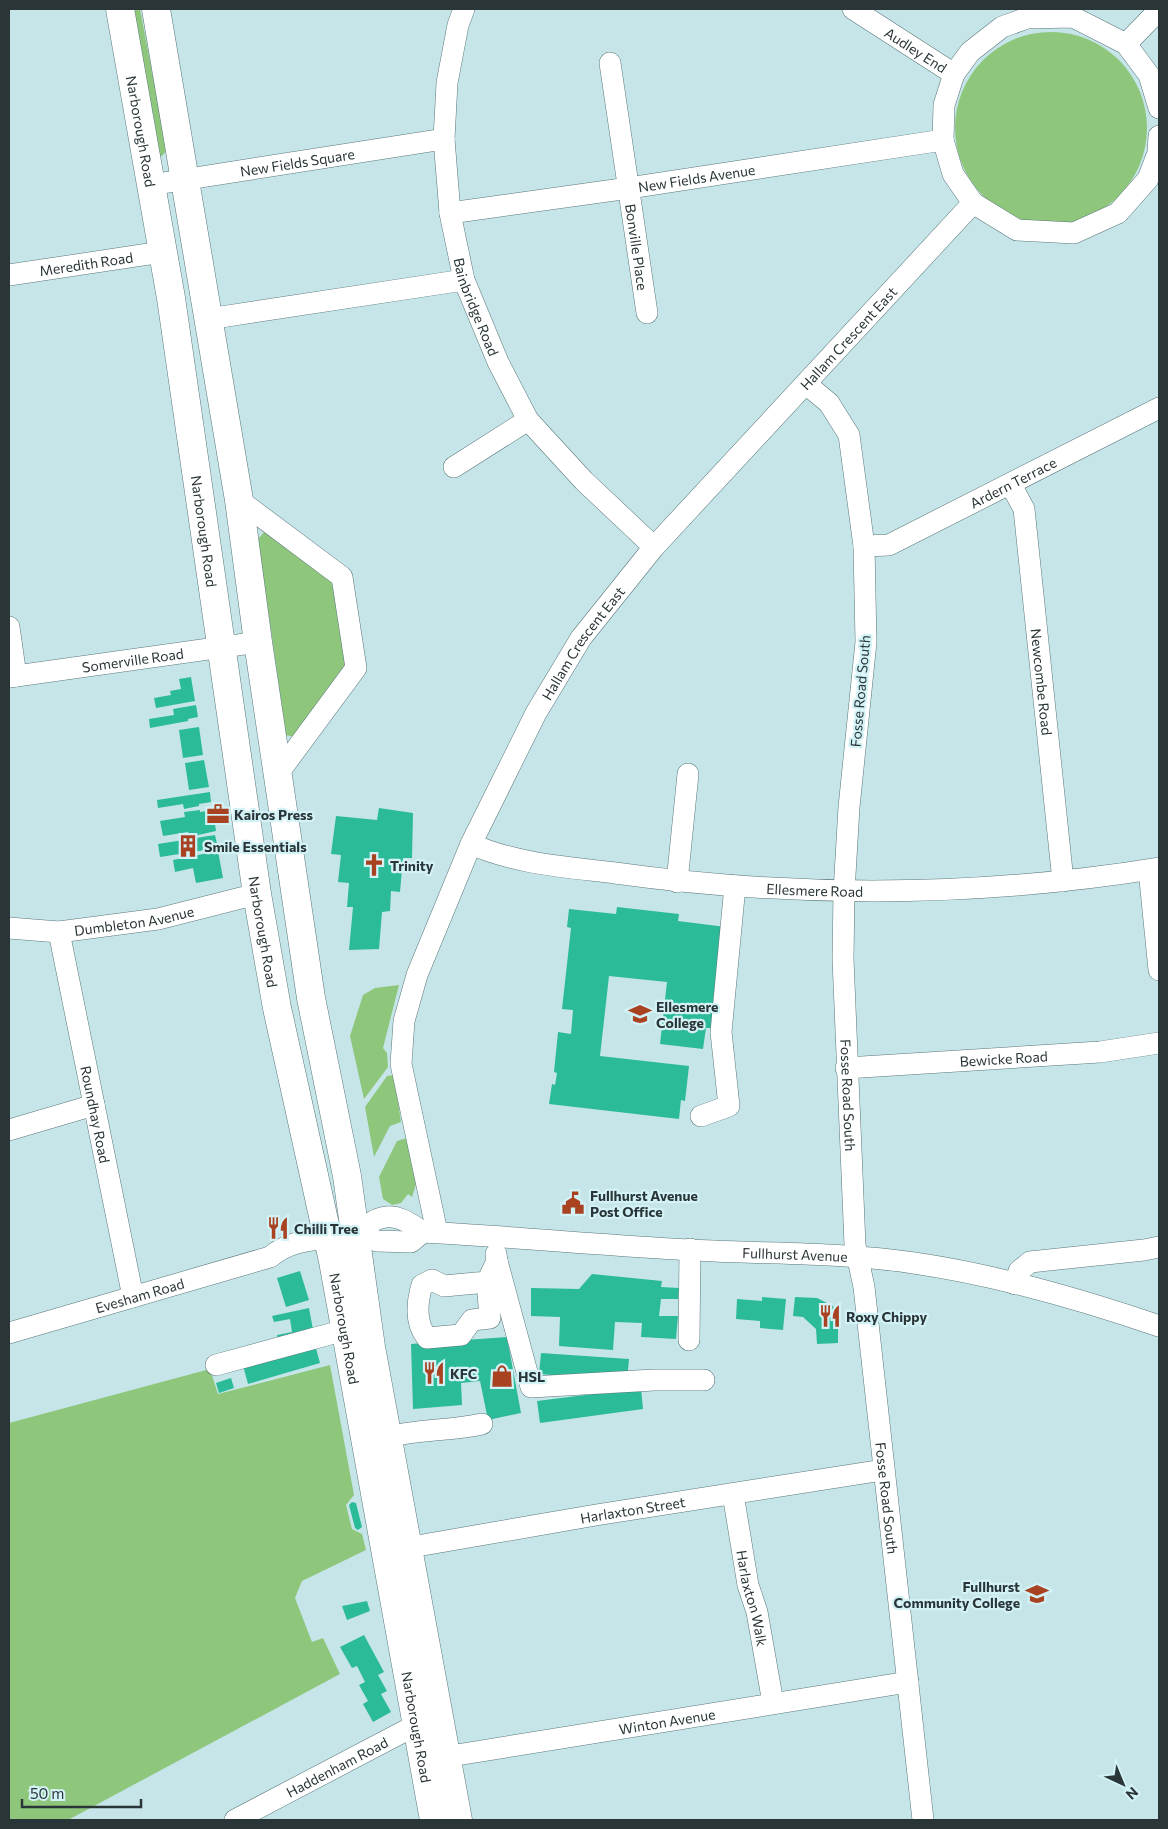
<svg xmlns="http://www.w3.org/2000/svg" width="1168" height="1829" font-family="Commissioner,sans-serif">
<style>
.green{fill:#8ec77c}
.building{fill:#2cbb98}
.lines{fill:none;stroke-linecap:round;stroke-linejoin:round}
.minor-casing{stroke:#5a777a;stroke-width:22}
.major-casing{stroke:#5a777a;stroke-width:29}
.minor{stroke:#fff;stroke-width:21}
.major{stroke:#fff;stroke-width:28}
.labels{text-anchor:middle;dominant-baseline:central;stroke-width:4.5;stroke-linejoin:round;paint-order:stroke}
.street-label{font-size:14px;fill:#293537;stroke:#d3f2f6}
.poi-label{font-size:14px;font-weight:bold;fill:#293537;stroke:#d3f2f6;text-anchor:start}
</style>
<rect width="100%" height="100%" fill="#c6e5e9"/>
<!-- green -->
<g class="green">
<path d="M129,9H140L167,150L162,156L159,155Z"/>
<circle cx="1051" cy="128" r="96"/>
<path d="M266,530L333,583L348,669L297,738L286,735L258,539Z"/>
<path d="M399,985L383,1048L387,1053L388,1067L364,1099L350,1036L363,995L375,988Z"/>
<path d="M394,1075L401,1122L390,1126L374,1157L365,1107L387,1076Z"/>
<path d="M407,1138L417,1181L412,1197L408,1194L401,1203L392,1205L383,1199L379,1177L397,1141Z"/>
<path d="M330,1365L354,1495L346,1505L352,1529L362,1534L366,1550L302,1581L295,1598L312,1642L323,1638L340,1674L68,1820H9V1423L210,1369L218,1394Z"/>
</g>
<!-- building -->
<g class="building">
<path d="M191,677L195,701L156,708L154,698L171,695L170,691L181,689L179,679Z"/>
<path d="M196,705L198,717L188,719V721L150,728L149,719L174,715L173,709Z"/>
<path d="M199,727L203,755L183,758L179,730Z"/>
<path d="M204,760L209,787L189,790L185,763Z"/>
<path d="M210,792L211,802L199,804V806L184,809L183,804L158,808L157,800Z"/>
<path d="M379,808L413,813L412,858H403L400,892L391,891L390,911L382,912L379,949L349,950L353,907H347L349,883L338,882L341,855L331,854L336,816L377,820Z"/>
<path d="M200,810V812L213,810L216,831L189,837L188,832L163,836L160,821L185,817L184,812Z"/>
<path d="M215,835L218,848L160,857L158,844Z"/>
<path d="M218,851L223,878L196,883L193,868L175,872L173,860Z"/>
<path d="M617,907L679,914L678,921L726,927L712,1028H706L703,1049L660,1044L667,982L609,976L600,1056L689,1066L685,1101L681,1100L679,1119L549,1104L552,1084L555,1085L557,1073L554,1072L558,1032L571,1034L573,1010L562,1009L571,928L567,927L569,909L616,914Z"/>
<path d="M300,1271L309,1300L286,1307L277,1278Z"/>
<path d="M592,1274L662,1281L661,1287L679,1288L678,1299H661L659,1316H678L676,1339L641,1337L642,1323L615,1322L613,1350L559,1346L560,1317L531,1316V1288L579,1289Z"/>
<path d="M762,1297L786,1299L783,1330L760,1328V1321L736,1319L737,1299L762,1301Z"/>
<path d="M795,1297L817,1298L833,1306L838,1321V1343L817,1344L816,1329L803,1317L793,1316Z"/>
<path d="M309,1308L314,1335L278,1343L277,1335L292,1332L290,1319L274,1322L272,1316Z"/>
<path d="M507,1337L521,1413L488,1420L480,1381L461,1383L462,1405L413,1409L411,1344Z"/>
<path d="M314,1341L320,1363L248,1384L242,1362Z"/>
<path d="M541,1353L629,1359L627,1381L539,1374Z"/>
<path d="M231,1378L234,1388L219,1393L216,1383Z"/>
<path d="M641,1388L643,1409L540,1423L537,1401Z"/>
<path d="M352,1502L356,1503L362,1527L358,1530L355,1528L349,1505Z"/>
<path d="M367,1601L370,1611L347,1620L342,1606Z"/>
<path d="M364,1635L384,1672L378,1675L387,1691L381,1694L391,1712L373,1722L363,1704L368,1701L359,1685L365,1682L357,1666L352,1668L340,1647Z"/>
</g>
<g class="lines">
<defs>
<g id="minor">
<path id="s1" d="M464,9L458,25L447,83L444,139L450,213L464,280L498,362L528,420L584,481L654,547"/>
<path id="s2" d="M853,9L954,74"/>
<path d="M1126,44L1159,10"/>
<path id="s3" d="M610,63L647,313"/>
<path d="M1159,108L1149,75L1126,44L1073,17L1027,18L1002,27L970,52L954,74L944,105L943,140L953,174L973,203L1017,230L1074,233L1118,213L1148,179L1158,153L1159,136"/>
<path id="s4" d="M150,185L444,139"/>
<path id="s5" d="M450,213L629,188L943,140"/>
<path id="s6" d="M9,275L162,252"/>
<path d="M208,319L464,280"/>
<path id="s7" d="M806,384L829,403L849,435L864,546L866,642L849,807L844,892L843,959L855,1245L864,1287L923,1820"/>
<path d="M454,467L528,420"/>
<path id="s8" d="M1011,485L1024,509L1063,881"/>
<path d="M239,500L342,577L356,668L277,775"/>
<path id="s9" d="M864,546L889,545L1159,408"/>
<path d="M9,627L16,676"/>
<path id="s10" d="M9,677L258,642"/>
<path id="s11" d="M471,844C516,864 566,867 615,873C796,898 979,897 1159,868"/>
<path d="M1149,870L1159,970"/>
<path d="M677,882L688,774"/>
<path id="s12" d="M9,928L59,932L158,919L257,894"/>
<path id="s13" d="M59,932L133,1297"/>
<path id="s14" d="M846,1068L1100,1052L1159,1043"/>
<path d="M701,1116L729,1106L721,1032L735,886"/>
<path d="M9,1130L94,1105"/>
<path d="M355,1232L377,1241L411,1242L423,1232"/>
<path id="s15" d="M437,1232L401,1064L404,1021L417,975L471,844L536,713L581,638L654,547L973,203"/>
<path d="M497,1261L531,1387L654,1380H704"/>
<path d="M487,1282L444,1286L432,1280L422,1285C417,1302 415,1323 427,1338L461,1335L472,1320L490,1318L487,1282L497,1261L496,1254"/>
<path d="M1015,1284L1019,1271L1030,1262L1144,1250L1159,1247"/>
<path id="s16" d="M9,1333L270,1257C297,1235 323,1242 354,1233C364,1230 371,1220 381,1218C397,1213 411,1224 423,1232C520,1237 617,1247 714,1251C781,1254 848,1253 914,1263C997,1275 1080,1299 1159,1326"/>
<path d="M689,1340L690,1249"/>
<path d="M216,1365L345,1330"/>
<path d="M388,1437C419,1429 451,1431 482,1424"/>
<path id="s17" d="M733,1494L748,1585L757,1612L773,1703"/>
<path id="s18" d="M394,1550L596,1515L883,1470"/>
<path id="s19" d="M432,1759L908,1682"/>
<path id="s20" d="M235,1820L418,1724L431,1720"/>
</g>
<g id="major">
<path id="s21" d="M120,9L171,298L257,894L277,1008L333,1261L434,1820"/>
<path d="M156,9L239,500L258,642L311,998L347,1176L371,1347L458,1820"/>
</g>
</defs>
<!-- minor casing -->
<use href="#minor" class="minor-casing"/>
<!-- major casing -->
<use href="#major" class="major-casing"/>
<!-- minor -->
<use href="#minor" class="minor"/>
<!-- major -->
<use href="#major" class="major"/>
</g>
<!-- icons -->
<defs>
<symbol id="office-bare" viewBox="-9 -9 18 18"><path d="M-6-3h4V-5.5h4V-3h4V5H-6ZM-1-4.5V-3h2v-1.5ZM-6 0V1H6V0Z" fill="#a94221" stroke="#d3f2f6" stroke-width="2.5" paint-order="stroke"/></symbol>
<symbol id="building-bare" viewBox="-9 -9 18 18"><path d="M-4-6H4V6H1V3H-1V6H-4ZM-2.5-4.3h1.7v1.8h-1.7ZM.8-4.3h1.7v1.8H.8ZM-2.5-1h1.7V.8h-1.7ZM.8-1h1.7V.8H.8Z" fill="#a94221" stroke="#d3f2f6" stroke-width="2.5" paint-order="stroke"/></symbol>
<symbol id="church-bare" viewBox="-9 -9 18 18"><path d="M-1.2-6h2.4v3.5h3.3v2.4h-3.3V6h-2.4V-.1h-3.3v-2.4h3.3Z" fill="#a94221" stroke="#d3f2f6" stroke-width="2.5" paint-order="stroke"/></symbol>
<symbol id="school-bare" viewBox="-9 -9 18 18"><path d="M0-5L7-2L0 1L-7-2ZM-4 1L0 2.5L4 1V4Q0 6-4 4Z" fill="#a94221" stroke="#d3f2f6" stroke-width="2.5" paint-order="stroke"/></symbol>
<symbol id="civic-bare" viewBox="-9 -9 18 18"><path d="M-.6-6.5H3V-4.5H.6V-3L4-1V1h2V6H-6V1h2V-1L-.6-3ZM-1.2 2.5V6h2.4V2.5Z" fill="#a94221" stroke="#d3f2f6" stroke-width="2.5" paint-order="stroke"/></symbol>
<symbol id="restaurant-bare" viewBox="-9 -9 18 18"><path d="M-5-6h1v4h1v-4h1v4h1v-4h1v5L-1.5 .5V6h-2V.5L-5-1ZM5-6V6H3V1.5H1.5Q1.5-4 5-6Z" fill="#a94221" stroke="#d3f2f6" stroke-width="2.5" paint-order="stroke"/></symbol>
<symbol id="shop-bare" viewBox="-9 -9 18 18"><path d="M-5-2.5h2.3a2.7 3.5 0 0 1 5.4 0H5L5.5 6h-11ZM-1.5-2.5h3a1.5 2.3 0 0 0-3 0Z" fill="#a94221" stroke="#d3f2f6" stroke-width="2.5" paint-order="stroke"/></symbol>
</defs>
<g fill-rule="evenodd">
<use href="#office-bare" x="202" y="798" width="32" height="32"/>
<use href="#building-bare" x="172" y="830" width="32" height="32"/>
<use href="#church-bare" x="358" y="849" width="32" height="32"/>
<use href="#school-bare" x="624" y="998" width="32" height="32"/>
<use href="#civic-bare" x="557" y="1187" width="32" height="32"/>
<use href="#restaurant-bare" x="262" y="1212" width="32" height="32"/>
<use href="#restaurant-bare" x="814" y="1300" width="32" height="32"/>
<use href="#restaurant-bare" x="418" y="1357" width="32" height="32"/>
<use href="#shop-bare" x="486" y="1360" width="32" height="32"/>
<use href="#school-bare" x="1021" y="1578" width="32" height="32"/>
</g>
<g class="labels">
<!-- street labels -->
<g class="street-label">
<text stroke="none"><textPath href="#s2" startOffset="75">Audley End</textPath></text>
<text stroke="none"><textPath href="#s21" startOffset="124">Narborough Road</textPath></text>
<text stroke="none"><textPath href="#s4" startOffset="149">New Fields Square</textPath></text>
<text stroke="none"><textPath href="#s5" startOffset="249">New Fields Avenue</textPath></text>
<text stroke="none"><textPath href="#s3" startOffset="186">Bonville Place</textPath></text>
<text stroke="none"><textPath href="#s6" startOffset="78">Meredith Road</textPath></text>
<text stroke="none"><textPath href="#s1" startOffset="304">Bainbridge Road</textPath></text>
<text stroke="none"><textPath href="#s15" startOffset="1040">Hallam Crescent East</textPath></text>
<text stroke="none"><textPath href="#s9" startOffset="164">Ardern Terrace</textPath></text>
<text stroke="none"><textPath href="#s21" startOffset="529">Narborough Road</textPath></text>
<text stroke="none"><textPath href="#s15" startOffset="635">Hallam Crescent East</textPath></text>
<text stroke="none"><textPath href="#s10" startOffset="125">Somerville Road</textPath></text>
<text stroke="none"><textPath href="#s8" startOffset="201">Newcombe Road</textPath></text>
<text transform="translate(860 691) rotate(-85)">Fosse Road South</text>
<text stroke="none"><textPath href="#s11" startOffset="348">Ellesmere Road</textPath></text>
<text stroke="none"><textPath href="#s12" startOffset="126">Dumbleton Avenue</textPath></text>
<text stroke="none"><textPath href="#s21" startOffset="934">Narborough Road</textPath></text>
<text stroke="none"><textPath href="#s14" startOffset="158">Bewicke Road</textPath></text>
<text stroke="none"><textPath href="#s7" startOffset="730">Fosse Road South</textPath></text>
<text stroke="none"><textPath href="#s13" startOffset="186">Roundhay Road</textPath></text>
<text stroke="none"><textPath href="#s16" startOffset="810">Fullhurst Avenue</textPath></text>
<text stroke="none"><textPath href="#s16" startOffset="136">Evesham Road</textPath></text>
<text stroke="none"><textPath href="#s21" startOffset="1339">Narborough Road</textPath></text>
<text stroke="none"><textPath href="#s7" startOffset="1135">Fosse Road South</textPath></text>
<text stroke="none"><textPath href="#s18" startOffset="242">Harlaxton Street</textPath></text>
<text stroke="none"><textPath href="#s17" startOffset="106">Harlaxton Walk</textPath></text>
<text stroke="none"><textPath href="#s19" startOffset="238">Winton Avenue</textPath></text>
<text stroke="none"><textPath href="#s21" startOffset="1744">Narborough Road</textPath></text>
<text stroke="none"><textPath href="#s20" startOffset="115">Haddenham Road</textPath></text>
</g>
<!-- poi labels -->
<g class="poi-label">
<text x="234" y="814">Kairos Press</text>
<text x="204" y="846">Smile Essentials</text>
<text x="390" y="865">Trinity</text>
<text x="656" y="1006">Ellesmere<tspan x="656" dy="16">College</tspan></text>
<text x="590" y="1195">Fullhurst Avenue<tspan x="590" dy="16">Post Office</tspan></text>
<text x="294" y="1228">Chilli Tree</text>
<text x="846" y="1316">Roxy Chippy</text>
<text x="450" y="1373">KFC</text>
<text x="518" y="1376">HSL</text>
<text x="1020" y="1586" text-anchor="end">Fullhurst<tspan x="1020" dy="16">Community College</tspan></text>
</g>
</g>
<!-- border -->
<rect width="1168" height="1829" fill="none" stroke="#293537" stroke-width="20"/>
<!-- north arrow -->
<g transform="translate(1123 1784) rotate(136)" stroke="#d3f2f6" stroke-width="4" paint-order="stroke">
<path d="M0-4L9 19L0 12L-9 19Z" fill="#293537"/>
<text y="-8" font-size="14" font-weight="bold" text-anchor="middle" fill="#293537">N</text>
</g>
<!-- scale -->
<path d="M22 1799v8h119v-8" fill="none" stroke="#293537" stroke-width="2.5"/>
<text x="30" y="1799" font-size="15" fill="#293537" stroke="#d3f2f6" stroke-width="4" paint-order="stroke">50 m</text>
</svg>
